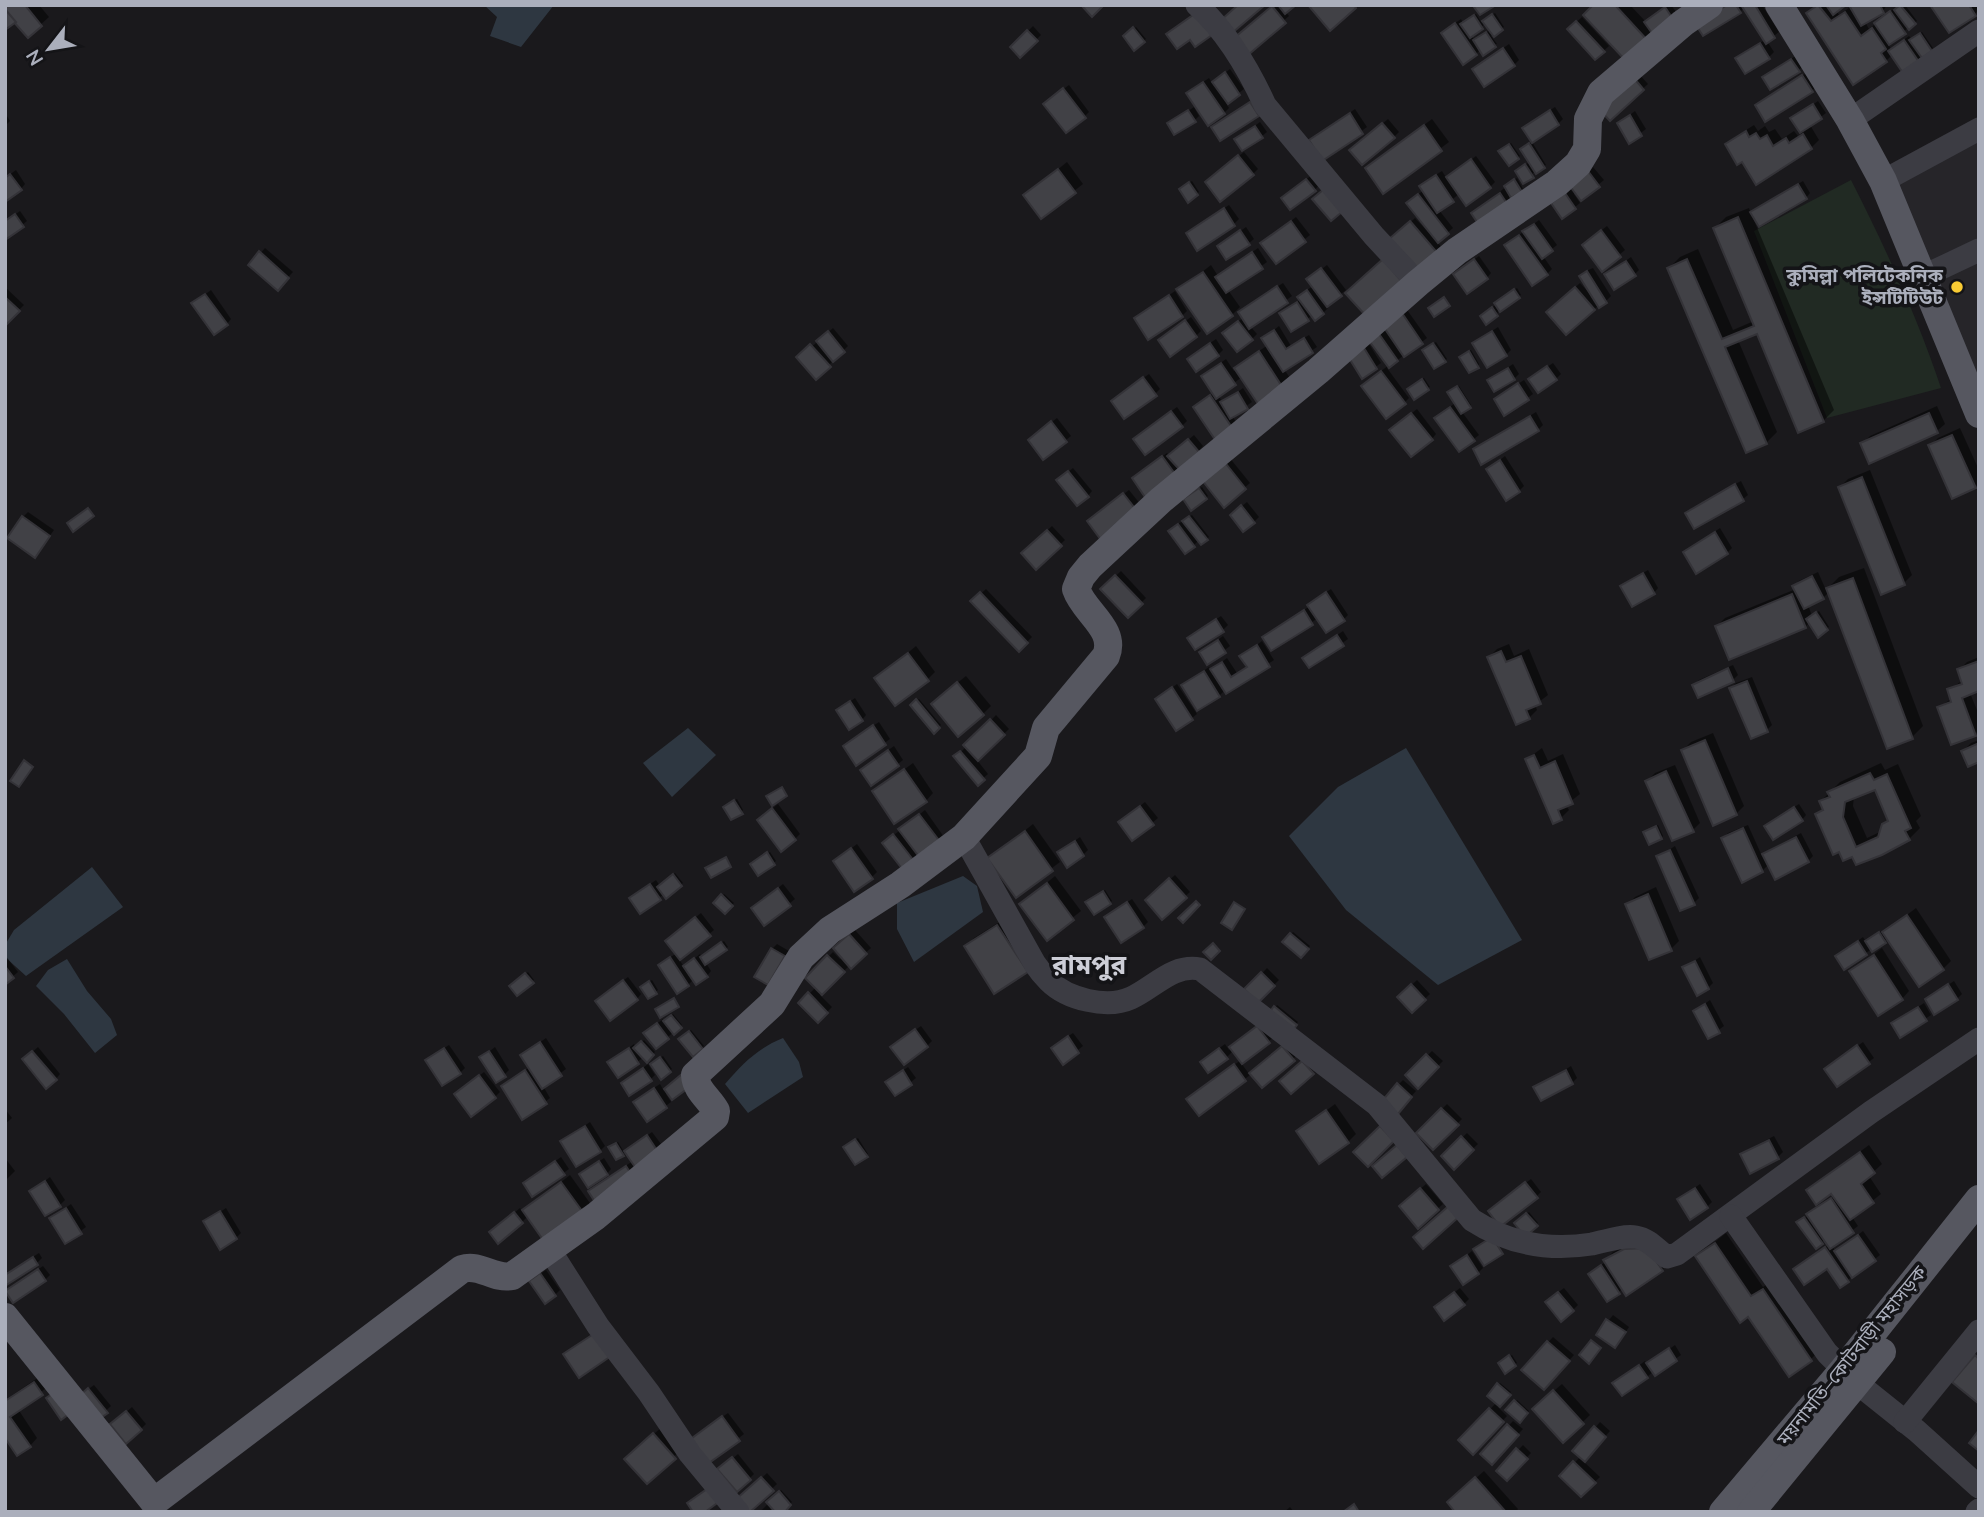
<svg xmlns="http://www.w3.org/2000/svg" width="1984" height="1517" font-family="'Nunito Sans','Noto Sans Bengali',sans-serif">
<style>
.built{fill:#262529}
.green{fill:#212a23}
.water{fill:#2e3741}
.shadow{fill:#0007;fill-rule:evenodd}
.building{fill:#414146;stroke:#343338;stroke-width:2;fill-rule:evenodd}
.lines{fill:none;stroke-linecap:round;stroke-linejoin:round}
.minor{stroke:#3c3c43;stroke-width:23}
.major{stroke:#565760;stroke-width:28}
.poi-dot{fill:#f9cb34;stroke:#141417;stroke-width:2.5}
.labels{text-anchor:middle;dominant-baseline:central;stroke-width:7;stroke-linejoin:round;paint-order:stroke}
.poi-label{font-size:19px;font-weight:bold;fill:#abafbc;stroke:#141417;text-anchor:end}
.street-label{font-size:19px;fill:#abafbc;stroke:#141417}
.district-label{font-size:26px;font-weight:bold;fill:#cdced7;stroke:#141417}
</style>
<rect width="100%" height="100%" fill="#1a191c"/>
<!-- built -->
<path class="built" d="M1979,137V394L1892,180Z"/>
<!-- green -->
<path class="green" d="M1851,180C1885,247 1917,316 1941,388L1827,418L1754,231Z"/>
<!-- water -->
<g class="water">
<path d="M484,5H554L521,47L490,36L497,17Z"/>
<path d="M688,728L716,755L672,797L643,763Z"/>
<path d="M1406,748L1522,940L1438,985L1346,910L1289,836L1338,787Z"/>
<path d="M92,867L123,907L26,976L5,957V945L14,930Z"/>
<path d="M963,876L977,886L983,912L914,962L897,929V903Z"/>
<path d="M67,959L87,991L111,1019L117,1035L95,1053L64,1014L36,986L48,970Z"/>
<path d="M783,1038L799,1062L803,1077L748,1113L725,1084C742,1064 758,1048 783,1038Z"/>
</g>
<!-- shadow -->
<g class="shadow">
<path d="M5,5H39L49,17L28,36Z"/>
<path d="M1274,5H1294L1286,12L1289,16L1249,52L1242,33Z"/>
<path d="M1595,5H1630L1646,22L1668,5H1671L1679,16L1627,60Z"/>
<path d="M1727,5H1762L1779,32L1767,41L1774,52L1769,57L1742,54L1765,40L1745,7L1740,12L1703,20Z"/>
<path d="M1817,5H1842L1836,10L1839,15L1853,5H1887L1883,11L1865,22L1869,29L1896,7L1905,5L1917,21L1888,44L1891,49L1909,36L1912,40L1922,32L1933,48L1918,60L1892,55L1886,61L1809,13Z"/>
<path d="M1932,5H1979V10L1975,14Z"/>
<path d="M1495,13L1504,27L1491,36L1497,44L1481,49L1476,54L1448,28L1461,19L1463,23L1476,14L1482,23ZM1486,23L1491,29L1475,41L1471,35Z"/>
<path d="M1582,17L1609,46L1596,58L1569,29Z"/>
<path d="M1033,26L1041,35L1020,56L1012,47Z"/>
<path d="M1136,27L1146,39L1135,48L1125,36Z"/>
<path d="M1509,44L1519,60L1514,65L1474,69Z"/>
<path d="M1797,55L1803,66L1798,71L1769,73Z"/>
<path d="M1230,69L1244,89L1226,103L1229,108L1224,113L1194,88L1209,78L1212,83Z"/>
<path d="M1808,72L1817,86L1812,91L1757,105Z"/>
<path d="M1639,74L1648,84L1610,119Z"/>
<path d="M1069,85L1089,112L1084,117L1050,99Z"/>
<path d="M1818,101L1826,113L1810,125L1819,140L1811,148L1742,160L1727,145L1735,137L1754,125L1758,131L1765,126L1769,132L1775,129L1782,139L1794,131L1798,136L1802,133L1793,119Z"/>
<path d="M1194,107L1199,116L1194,121L1169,124Z"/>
<path d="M1555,107L1563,119L1558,124L1530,123Z"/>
<path d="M1355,109L1367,127L1323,159L1316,136Z"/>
<path d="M1635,111L1646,129L1630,141L1619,123Z"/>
<path d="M5,113L10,121L5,126Z"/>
<path d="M1388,119L1399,132L1394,137L1357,145Z"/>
<path d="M1432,119L1449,142L1384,191L1367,168Z"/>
<path d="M1260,122L1267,132L1262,136L1237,139Z"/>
<path d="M1532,142L1546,165L1533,173L1532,176L1519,169L1530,162L1524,147Z"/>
<path d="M1511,143L1520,156L1518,158L1503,150Z"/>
<path d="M1244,152L1258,169L1253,174L1212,177Z"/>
<path d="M1476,156L1495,182L1490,187L1459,194L1439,210L1453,228L1437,242L1444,250L1420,272L1392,239L1415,218L1428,232L1430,230L1413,198L1424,190L1426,181L1442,171L1447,179Z"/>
<path d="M1067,162L1083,184L1041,217L1031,191Z"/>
<path d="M1593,167L1604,180L1581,199L1576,192L1574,194L1580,203L1563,217L1553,203Z"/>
<path d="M16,170L25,184L21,189L5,178Z"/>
<path d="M1312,175L1319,185L1315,190L1288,193Z"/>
<path d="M1517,178L1523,189L1510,197L1512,199L1473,213Z"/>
<path d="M1192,181L1199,192L1197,194L1183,187Z"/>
<path d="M1803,181L1810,193L1806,198L1753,218L1834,410L1823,421L1758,331L1738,340L1777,432L1766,443L1669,268L1680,257L1698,249L1733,330L1754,321L1715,228L1726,217L1749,208L1751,214L1758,208Z"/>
<path d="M1229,205L1239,219L1234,224L1193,229Z"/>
<path d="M20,211L27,221L22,225L5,222Z"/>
<path d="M1296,217L1310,235L1276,262L1268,239Z"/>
<path d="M1539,220L1557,245L1543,256L1552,269L1547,274L1511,241Z"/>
<path d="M1607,226L1625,250L1602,269L1589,240Z"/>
<path d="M1246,227L1254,239L1249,243L1219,246Z"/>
<path d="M265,248L293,272L277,289L250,265Z"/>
<path d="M1258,248L1267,262L1228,290L1240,307L1232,315L1179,290L1211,265L1218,276Z"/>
<path d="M1479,256L1491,273L1487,278L1460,270Z"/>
<path d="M1631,257L1639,270L1634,275H1606Z"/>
<path d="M1327,265L1346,290L1326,306L1328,308L1323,313L1315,318L1313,315L1292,330L1281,313L1301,299L1304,292L1313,286L1314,275Z"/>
<path d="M1593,268L1611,296L1606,301L1594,309L1553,307L1580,283L1591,295L1592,294L1586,271Z"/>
<path d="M1283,283L1292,296L1250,326L1257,334L1252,339L1230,328L1244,317L1245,307Z"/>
<path d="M5,287L24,305L6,323H5Z"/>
<path d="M1517,288L1521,295L1498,311L1497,315L1484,314Z"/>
<path d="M211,290L231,319L227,324L199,299Z"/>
<path d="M1175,291L1187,311L1182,316L1136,318Z"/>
<path d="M1405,307L1427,338L1387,368L1409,398L1404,403L1368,381L1389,365L1370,338Z"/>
<path d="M1191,317L1201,331L1196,336H1165Z"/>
<path d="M1279,326L1291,346L1309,335L1317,347L1284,369L1290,378L1282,386L1242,377L1218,395L1223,403L1243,388L1252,402L1232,416L1237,423L1232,428L1200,402L1214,393L1208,372L1226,359L1234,371L1244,361L1268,345L1264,338Z"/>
<path d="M1498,327L1511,350L1506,355L1474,343Z"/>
<path d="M833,328L848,346L817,377L799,358Z"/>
<path d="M1216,339L1223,350L1218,355L1194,354Z"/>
<path d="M1436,342L1447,359L1445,361L1427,348Z"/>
<path d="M1369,344L1381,363L1363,376L1351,358Z"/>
<path d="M1471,350L1479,364L1478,366L1463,355Z"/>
<path d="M1553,363L1561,374L1556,379L1535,375Z"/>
<path d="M1513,364L1519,374L1514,379L1489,380Z"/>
<path d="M1149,374L1160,389L1155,394L1118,396Z"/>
<path d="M1424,378L1430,387L1428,388L1411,387Z"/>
<path d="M1524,380L1533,394L1505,414L1501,395Z"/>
<path d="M1459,386L1471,405L1462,412L1479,435L1460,450L1441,414L1455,403L1451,391Z"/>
<path d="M1937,406L1945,424L1937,431L1862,444L1870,436Z"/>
<path d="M1177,407L1187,421L1182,426L1140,434Z"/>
<path d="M1417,409L1436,434L1432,439L1397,425Z"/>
<path d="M1536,412L1543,425L1538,430L1475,450Z"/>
<path d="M1057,418L1071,436L1044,458L1035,435Z"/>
<path d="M1960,428L1979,470V483L1975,487L1930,446L1938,438Z"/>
<path d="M1194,435L1203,446L1181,472L1139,473L1167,453L1170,456Z"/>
<path d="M1505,456L1524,486L1519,491L1488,469Z"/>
<path d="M1229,457L1250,483L1224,505L1203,479Z"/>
<path d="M1073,468L1092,491L1088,496L1063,476Z"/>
<path d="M1870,470L1912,575L1904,583L1840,487L1848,479Z"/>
<path d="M1741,481L1748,495L1743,499L1694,527L1687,513L1692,508Z"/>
<path d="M1202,487L1208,496L1206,498L1187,497Z"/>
<path d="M1129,490L1141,505L1094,517Z"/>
<path d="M1247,502L1259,517L1254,522L1237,510Z"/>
<path d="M28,512L54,530L35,556L23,517Z"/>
<path d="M1192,515L1209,537L1202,543L1199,540L1194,545L1175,526Z"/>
<path d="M1052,526L1065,540L1036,567L1023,553Z"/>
<path d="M1720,528L1732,548L1727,553L1685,552Z"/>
<path d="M1864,568L1923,726L1912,737L1830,591L1823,598L1808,605L1812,616L1819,611L1829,627L1818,635L1810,622L1805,627L1717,626L1725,618L1796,589L1794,586L1799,581L1818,572L1826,590L1839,577Z"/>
<path d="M1648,570L1658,588L1654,593L1622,586Z"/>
<path d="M1121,571L1146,598L1128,616L1102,589Z"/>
<path d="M986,589L1032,637L1019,650L973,601Z"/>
<path d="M1331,589L1348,615L1343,620L1318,618L1272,649L1264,637L1310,606L1314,600Z"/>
<path d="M1221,616L1228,625L1223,630L1194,634Z"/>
<path d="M1343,631L1348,639L1310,666L1304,658Z"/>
<path d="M1223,636L1230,646L1208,663L1201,652Z"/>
<path d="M1262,641L1274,660L1226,692L1225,690L1219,696L1183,685L1209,667L1211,670L1227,658L1237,673L1248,666L1242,656Z"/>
<path d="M1509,644L1514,656L1529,649L1548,695L1535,705L1537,710L1529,718L1489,657L1497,649Z"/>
<path d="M916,646L935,672L927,680L877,678Z"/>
<path d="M1979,657V689L1970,693L1979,715V730L1975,734L1939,708L1952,698L1949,690L1963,680L1959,670L1967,662Z"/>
<path d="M1733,665L1738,675L1733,680L1695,685L1699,680Z"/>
<path d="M966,676L991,706L983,714L941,696Z"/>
<path d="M1752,677L1772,725L1767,730L1731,688L1736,683Z"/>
<path d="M1177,684L1197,714L1192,718L1157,699Z"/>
<path d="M855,698L866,715L862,720L838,710Z"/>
<path d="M919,699L941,725L934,731L912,705Z"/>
<path d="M996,715L1009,729L977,760L988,774L978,783L961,752Z"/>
<path d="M879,722L890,739L857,763L850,741Z"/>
<path d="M1713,733L1744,806L1736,814L1683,750L1691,742Z"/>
<path d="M1979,740V760L1963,751L1971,743Z"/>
<path d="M894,746L903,760L898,764L867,765Z"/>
<path d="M1542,748L1548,761L1563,754L1580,794L1566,805L1569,810L1561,818L1527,759Z"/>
<path d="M913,763L933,793L926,801L874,792Z"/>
<path d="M1881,763L1885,770L1898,764L1921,816L1916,821L1920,828L1909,839L1853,855L1817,814L1824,807L1821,801L1840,782ZM1876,788L1889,820L1882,831L1867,838L1853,806L1854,796Z"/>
<path d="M1675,765L1700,823L1692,831L1647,781L1655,773Z"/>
<path d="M737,799L743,810L741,812L727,805Z"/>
<path d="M1145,802L1158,818L1133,839L1125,818Z"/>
<path d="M778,804L800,834L795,839L764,815Z"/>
<path d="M1799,804L1806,815L1802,820L1771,822Z"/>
<path d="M925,810L944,837L917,865L889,839Z"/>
<path d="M1033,824L1060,862L1016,895L990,858Z"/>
<path d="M1658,825L1663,836L1661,838L1647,831Z"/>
<path d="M1748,825L1762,856L1769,850L1801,833L1813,856L1808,861L1769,864L1762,871L1723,838L1728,833Z"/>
<path d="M1080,837L1088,850L1083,855L1059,852Z"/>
<path d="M857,844L877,872L872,877L840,857Z"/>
<path d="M1675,846L1699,898L1694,903L1658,857Z"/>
<path d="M770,852L776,861L759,874L754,862Z"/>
<path d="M675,873L683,883L666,896L664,894L640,912L636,894L656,880L660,886Z"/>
<path d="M1175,875L1190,892L1162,917L1147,900Z"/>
<path d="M1055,876L1081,911L1047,938L1021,904Z"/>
<path d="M783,884L795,899L765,923L758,904Z"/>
<path d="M1656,887L1679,941L1671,949L1650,958L1627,905L1635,897Z"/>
<path d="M1105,890L1112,901L1110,903L1090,900Z"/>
<path d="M724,894L734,903L725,912L716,903Z"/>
<path d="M1132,899L1148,922L1143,927L1111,913Z"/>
<path d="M1916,908L1951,961L1943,969L1888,938L1866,953L1837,956L1863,937L1866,942L1881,931L1883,933Z"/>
<path d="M701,913L714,930L679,959L684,967L700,954L702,957L724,941L728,947L706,963L711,971L707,976L694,979L688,985L666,960L677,953L672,936Z"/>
<path d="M1006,918L1034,963L966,946L974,938Z"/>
<path d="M855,930L871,948L851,966L850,965L820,995L832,1007L818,1021L800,1003L815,988L807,978L833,952L840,959L843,957L840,943Z"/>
<path d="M1293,932L1310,946L1301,956L1284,942Z"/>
<path d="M777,944L789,951L773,978L772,949Z"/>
<path d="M1882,948L1909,991L1902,999L1852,971Z"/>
<path d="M5,955L18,972L5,983Z"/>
<path d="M1700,957L1713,983L1708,988L1684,968Z"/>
<path d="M1267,968L1279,980L1258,1001L1247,989Z"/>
<path d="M528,972L534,980L517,994L511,986Z"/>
<path d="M628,977L641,994L637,999L603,996Z"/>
<path d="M652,980L658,990L649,997L644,985Z"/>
<path d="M1417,980L1430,994L1412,1011L1399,997Z"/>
<path d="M1954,981L1962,994L1957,999H1927Z"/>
<path d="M1710,1000L1724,1026L1709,1037L1695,1011Z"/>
<path d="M1924,1003L1931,1015L1901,1035L1894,1023Z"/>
<path d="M1277,1005L1298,1022L1291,1030L1270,1014Z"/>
<path d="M673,1014L682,1025L656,1047L650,1029L663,1019L665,1022Z"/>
<path d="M1263,1022L1274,1037L1241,1063L1250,1075L1199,1114L1194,1094L1241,1060L1234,1050L1226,1058L1207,1057L1225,1044L1229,1050Z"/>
<path d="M921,1026L932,1041L927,1046L898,1042Z"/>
<path d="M691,1030L704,1046L693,1055L681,1039Z"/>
<path d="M1073,1033L1083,1046L1063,1062L1058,1043Z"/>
<path d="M546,1038L566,1069L543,1086L550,1098L545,1102L503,1086L530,1067L522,1055Z"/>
<path d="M644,1040L655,1052L647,1060L644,1057L619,1075L610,1062L634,1044L636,1047Z"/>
<path d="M1288,1042L1298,1054L1293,1059L1252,1073Z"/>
<path d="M1863,1042L1874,1058L1838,1085L1832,1064Z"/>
<path d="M449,1045L465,1068L460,1073L432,1056Z"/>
<path d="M38,1047L60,1074L56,1079L29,1055Z"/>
<path d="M495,1047L509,1070L504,1075L482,1057Z"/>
<path d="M1432,1051L1443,1061L1418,1086L1407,1075Z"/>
<path d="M663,1056L672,1069L662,1077L654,1063Z"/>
<path d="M648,1064L655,1075L650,1080L623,1083Z"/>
<path d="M1571,1066L1577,1078L1572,1083L1536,1088Z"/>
<path d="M908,1067L916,1078L896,1094L892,1078Z"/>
<path d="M484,1072L500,1092L495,1097L461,1090Z"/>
<path d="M1403,1080L1416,1091L1402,1107L1398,1085Z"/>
<path d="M660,1084L664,1091L671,1084L666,1094L671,1102L647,1120L640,1097Z"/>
<path d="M1335,1104L1356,1134L1348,1142L1299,1131Z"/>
<path d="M1447,1104L1462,1119L1433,1148L1418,1133Z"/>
<path d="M5,1109L12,1118L5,1124Z"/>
<path d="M590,1122L605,1146L600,1151L562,1141Z"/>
<path d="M652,1132L664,1148L598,1202L595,1186L633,1161L626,1151Z"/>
<path d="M1467,1133L1478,1144L1454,1167L1443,1156Z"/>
<path d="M1774,1136L1783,1152L1778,1157L1742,1155L1747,1150Z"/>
<path d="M858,1138L868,1154L866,1155L847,1146Z"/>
<path d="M618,1142L624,1152L622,1154L612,1145Z"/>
<path d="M1869,1145L1882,1164L1869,1176L1881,1194L1852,1217L1858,1226L1832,1246L1836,1252L1863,1231L1880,1255L1848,1280L1828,1267L1800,1264L1829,1245L1825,1239L1822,1242L1799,1223L1834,1195L1832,1192L1808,1190Z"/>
<path d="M561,1157L569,1169L533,1195L525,1183Z"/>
<path d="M5,1158L15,1171L5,1181Z"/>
<path d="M604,1158L611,1169L607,1174H581Z"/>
<path d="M570,1175L592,1206L584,1214L528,1216L522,1222L496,1228L520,1208L523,1212Z"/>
<path d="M50,1177L65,1200L60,1205L32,1191Z"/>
<path d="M1531,1179L1541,1192L1536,1197L1495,1206Z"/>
<path d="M1426,1184L1443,1204L1419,1226L1401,1206Z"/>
<path d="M1700,1184L1712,1202L1707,1207L1679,1199Z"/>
<path d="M71,1204L86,1227L66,1242L51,1218Z"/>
<path d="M226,1208L241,1233L236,1238L205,1222Z"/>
<path d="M1529,1212L1538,1223L1525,1235L1516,1223Z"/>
<path d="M1726,1233L1763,1287L1774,1279L1821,1349L1810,1360L1749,1314L1697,1256Z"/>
<path d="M1634,1242L1670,1262L1662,1270L1623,1288L1619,1292L1595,1269L1606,1262L1605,1260L1613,1252Z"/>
<path d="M1472,1251L1483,1268L1478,1273L1453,1266Z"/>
<path d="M39,1253L42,1258L37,1263L5,1275Z"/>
<path d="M43,1266L50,1275L45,1280L12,1287Z"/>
<path d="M546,1270L560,1290L555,1295L536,1277Z"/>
<path d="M1460,1288L1469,1299L1464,1304L1441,1303Z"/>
<path d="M1564,1288L1578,1305L1573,1310L1552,1297Z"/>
<path d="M1613,1315L1629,1327L1620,1341L1598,1334Z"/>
<path d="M1553,1337L1574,1355L1544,1388L1524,1369Z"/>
<path d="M1675,1345L1681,1355L1655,1373L1654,1371L1647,1377L1615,1383L1645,1361L1647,1365Z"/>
<path d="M1512,1355L1517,1363L1506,1371L1502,1361Z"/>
<path d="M42,1375L49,1386L18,1409L37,1438L30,1446L5,1435V1400Z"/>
<path d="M1500,1383L1511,1392L1498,1407L1507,1416L1473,1452L1460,1440L1497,1402L1489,1396Z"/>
<path d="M1562,1384L1590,1415L1563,1441L1542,1401Z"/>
<path d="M94,1385L111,1406L98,1418L86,1391Z"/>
<path d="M1517,1400L1529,1411L1520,1421L1508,1410Z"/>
<path d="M132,1407L146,1424L141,1429L117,1420Z"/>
<path d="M728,1413L744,1434L707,1463L695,1436Z"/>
<path d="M1513,1421L1523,1429L1492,1462L1482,1454Z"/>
<path d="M1600,1422L1610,1431L1583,1461L1600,1477L1581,1495L1562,1476L1581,1456L1575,1451Z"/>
<path d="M662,1427L682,1449L647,1482L634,1451Z"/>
<path d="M1523,1445L1531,1453L1507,1479L1498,1471Z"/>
<path d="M738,1454L754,1474L749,1479L725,1465Z"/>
<path d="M1484,1471L1518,1509L1516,1512H1457V1495Z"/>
<path d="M767,1473L777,1484L748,1512L738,1501Z"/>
<path d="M781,1490L792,1502L782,1512H760Z"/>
<path d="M1290,1507L1294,1512H1284Z"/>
</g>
<!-- building -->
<g class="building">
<path d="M5,5H25L42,26L28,38L5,12Z"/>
<path d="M1081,5H1104L1092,17Z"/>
<path d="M1238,5H1265L1232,33L1221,20Z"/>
<path d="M1278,5H1296L1285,14Z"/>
<path d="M1308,5H1354L1356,8L1330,31Z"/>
<path d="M1476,5H1492L1493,7L1480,15L1474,7Z"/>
<path d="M1593,5H1615L1649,42L1627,62L1583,15Z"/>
<path d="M1727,5H1736L1741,13L1703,36L1696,25Z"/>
<path d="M1741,5H1755L1775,38L1766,44Z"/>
<path d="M1818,5L1831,21L1845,12L1861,36L1872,28L1886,49L1881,53L1887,62L1853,85L1806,13Z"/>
<path d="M1826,5H1846L1833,15Z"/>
<path d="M1853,5H1880L1884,13L1861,26L1850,7Z"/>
<path d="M1900,5L1916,24L1909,30L1894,10Z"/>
<path d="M1930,5H1969L1976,16L1949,33Z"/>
<path d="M1272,6L1286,23L1248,55L1234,38Z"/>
<path d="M1665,7L1675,22L1654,36L1644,22Z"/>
<path d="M5,9L16,22L5,30Z"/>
<path d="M1890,11L1906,34L1889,45L1874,23Z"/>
<path d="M1196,13L1212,35L1195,47L1190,40L1177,49L1166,34Z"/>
<path d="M1492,14L1503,30L1494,37L1482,21Z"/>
<path d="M1474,15L1483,29L1470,38L1460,24Z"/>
<path d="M1576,21L1605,52L1595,60L1567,29Z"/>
<path d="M1455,23L1477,55L1463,65L1441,33Z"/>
<path d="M1133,27L1145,42L1134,51L1123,36Z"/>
<path d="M1027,30L1038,41L1020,58L1010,47Z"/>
<path d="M1486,32L1496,47L1483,56L1473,40Z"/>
<path d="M1920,33L1932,51L1922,58L1909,40Z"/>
<path d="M1904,40L1919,62L1903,73L1888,51Z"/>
<path d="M1760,43L1770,59L1745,74L1735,58Z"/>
<path d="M1503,48L1515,66L1484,87L1472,69Z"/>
<path d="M1791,59L1800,72L1770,90L1762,77Z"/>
<path d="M1225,72L1240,95L1228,104L1212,82Z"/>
<path d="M1802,75L1813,92L1765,122L1755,105Z"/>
<path d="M1634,78L1644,90L1610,121L1599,109Z"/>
<path d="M1203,82L1225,114L1208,126L1186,93Z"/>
<path d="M1063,88L1086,118L1066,133L1043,104Z"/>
<path d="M1250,102L1259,116L1220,141L1211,127Z"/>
<path d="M1813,104L1822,119L1800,133L1790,118Z"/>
<path d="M1188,110L1196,122L1174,135L1167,123Z"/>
<path d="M1550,110L1559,125L1532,143L1522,128Z"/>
<path d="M1350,113L1363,134L1322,161L1309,140Z"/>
<path d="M1630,115L1642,136L1629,144L1617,123Z"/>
<path d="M1382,123L1395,138L1362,165L1349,150Z"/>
<path d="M1424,125L1442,151L1383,194L1365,168Z"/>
<path d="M1255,126L1263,138L1242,151L1234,139Z"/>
<path d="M1746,131L1749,137L1756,133L1760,139L1767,135L1773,146L1786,138L1789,143L1803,134L1812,149L1756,185L1742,162L1737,165L1725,144Z"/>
<path d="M1529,143L1545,168L1536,174L1520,149Z"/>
<path d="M1509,144L1519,159L1509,166L1498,151Z"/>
<path d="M1238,155L1254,175L1220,202L1205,182Z"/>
<path d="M1471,159L1491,188L1466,206L1446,177Z"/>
<path d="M1525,164L1534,178L1523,184L1515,171Z"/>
<path d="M1058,169L1076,193L1041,219L1023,195Z"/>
<path d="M1588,171L1600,187L1581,201L1569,185Z"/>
<path d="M10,174L22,190L5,202V178Z"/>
<path d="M1436,175L1454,202L1437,213L1419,186Z"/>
<path d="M1306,179L1316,191L1290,210L1281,198Z"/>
<path d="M1514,179L1522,192L1511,198L1504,186Z"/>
<path d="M1189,182L1198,195L1188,203L1179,189Z"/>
<path d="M1798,184L1807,199L1759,227L1750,212Z"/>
<path d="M1323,190L1342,212L1331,221L1312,199Z"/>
<path d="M1500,193L1508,205L1479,225L1471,213Z"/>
<path d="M1565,193L1576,209L1562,219L1551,203Z"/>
<path d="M1418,194L1449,234L1438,243L1406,203Z"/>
<path d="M1224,208L1235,226L1197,251L1186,233Z"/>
<path d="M15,214L24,227L5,240V221Z"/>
<path d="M1738,217L1824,422L1798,433L1757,334L1725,347L1767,444L1746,453L1667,268L1687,259L1722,339L1754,326L1713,228Z"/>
<path d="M1291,221L1306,242L1276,264L1260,243Z"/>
<path d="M1410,221L1440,256L1420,274L1389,239Z"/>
<path d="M1534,224L1553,251L1542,259L1522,231Z"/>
<path d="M1240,230L1250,245L1226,260L1217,246Z"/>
<path d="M1601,230L1621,257L1602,272L1582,245Z"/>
<path d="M1519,235L1548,275L1532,286L1504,245Z"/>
<path d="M259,251L289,278L278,291L248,265Z"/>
<path d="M1252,252L1263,269L1226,293L1215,277Z"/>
<path d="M1383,259L1404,284L1367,317L1345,293Z"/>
<path d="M1474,259L1488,279L1467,294L1453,274Z"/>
<path d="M1626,261L1636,276L1614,290L1604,274Z"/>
<path d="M1321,268L1342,296L1327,307L1306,279Z"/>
<path d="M1587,271L1607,303L1599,308L1579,276Z"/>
<path d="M1203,272L1233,316L1207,334L1176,289Z"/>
<path d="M1277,286L1288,303L1249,329L1238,312Z"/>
<path d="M1575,287L1595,310L1566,335L1546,312Z"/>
<path d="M1514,289L1520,298L1500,312L1494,303Z"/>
<path d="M1307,290L1324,314L1315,321L1297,297Z"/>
<path d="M205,294L228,325L214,335L191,303Z"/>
<path d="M1169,295L1183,317L1148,340L1134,318Z"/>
<path d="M5,297L20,311L5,326Z"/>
<path d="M1444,297L1450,306L1434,317L1428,308Z"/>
<path d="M1297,302L1309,321L1291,332L1279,313Z"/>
<path d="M1492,307L1498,316L1486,325L1480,316Z"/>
<path d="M1400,310L1423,344L1404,357L1381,323Z"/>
<path d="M1185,320L1197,337L1170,357L1158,340Z"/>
<path d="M1238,321L1253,340L1237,352L1222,333Z"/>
<path d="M1274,330L1286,349L1304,338L1313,353L1283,372L1261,338Z"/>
<path d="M828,331L845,352L833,362L816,341Z"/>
<path d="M1377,331L1398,361L1389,368L1367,338Z"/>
<path d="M1492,331L1507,356L1487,368L1472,343Z"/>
<path d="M1210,343L1219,356L1196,372L1187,359Z"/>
<path d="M1433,343L1446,362L1434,369L1422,350Z"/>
<path d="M810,344L831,367L816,380L796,357Z"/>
<path d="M1364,348L1377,369L1362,379L1349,358Z"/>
<path d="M1259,351L1283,388L1258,404L1234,368Z"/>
<path d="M1469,351L1479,368L1469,373L1459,357Z"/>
<path d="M1221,363L1236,385L1216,399L1201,376Z"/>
<path d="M1547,366L1557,380L1538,393L1528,379Z"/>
<path d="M1508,368L1515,380L1494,392L1487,380Z"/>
<path d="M1381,371L1406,404L1386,419L1361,386Z"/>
<path d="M1143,377L1157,396L1124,419L1111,401Z"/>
<path d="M1422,379L1429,390L1414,400L1407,389Z"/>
<path d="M1518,383L1529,400L1504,416L1494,399Z"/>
<path d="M1457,386L1471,408L1461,414L1447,392Z"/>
<path d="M1238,392L1248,409L1230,419L1220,402Z"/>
<path d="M1210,395L1233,429L1216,441L1193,407Z"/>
<path d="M1450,407L1475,441L1459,452L1434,418Z"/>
<path d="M1171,411L1183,427L1145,455L1133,439Z"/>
<path d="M1411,413L1433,440L1411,457L1389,430Z"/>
<path d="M1929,413L1938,433L1869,464L1860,443Z"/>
<path d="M1530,416L1539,431L1481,465L1473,449Z"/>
<path d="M1051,421L1067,442L1043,460L1028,440Z"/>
<path d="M1952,435L1976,488L1952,499L1928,445Z"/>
<path d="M1188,439L1199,452L1179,469L1167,456Z"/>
<path d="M1162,456L1178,478L1147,500L1132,478Z"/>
<path d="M1223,460L1246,489L1224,508L1201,479Z"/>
<path d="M1500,460L1520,492L1506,501L1486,469Z"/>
<path d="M1068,471L1089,497L1077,506L1056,480Z"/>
<path d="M1862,477L1905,585L1881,595L1838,487Z"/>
<path d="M1735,484L1744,501L1694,529L1685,513Z"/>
<path d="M1199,488L1207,499L1191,511L1183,499Z"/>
<path d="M1123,493L1137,511L1101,540L1087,521Z"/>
<path d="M1241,505L1255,523L1243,532L1230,515Z"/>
<path d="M88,508L94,516L73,532L67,523Z"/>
<path d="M22,516L50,536L35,558L7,538Z"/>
<path d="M1189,516L1208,540L1201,545L1182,521Z"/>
<path d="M1178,524L1195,547L1185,554L1168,531Z"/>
<path d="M1047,530L1062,546L1036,570L1021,553Z"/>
<path d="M1715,532L1728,554L1696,574L1683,552Z"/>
<path d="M1643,573L1655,594L1632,607L1620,586Z"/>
<path d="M1115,575L1143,604L1128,618L1100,589Z"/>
<path d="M1812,576L1824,599L1804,609L1792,586Z"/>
<path d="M1853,578L1913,739L1887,749L1826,588Z"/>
<path d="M980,592L1028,643L1019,652L970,601Z"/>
<path d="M1326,592L1345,621L1326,633L1307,605Z"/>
<path d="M1792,594L1806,628L1729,660L1715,626Z"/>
<path d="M1304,610L1313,625L1271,651L1262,637Z"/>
<path d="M1816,612L1828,630L1818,638L1806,619Z"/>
<path d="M1216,619L1224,632L1195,650L1187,638Z"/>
<path d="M1337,635L1344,646L1309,668L1302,658Z"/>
<path d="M1218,640L1226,653L1207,665L1199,652Z"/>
<path d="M1257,645L1270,667L1226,694L1210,669L1222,662L1231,677L1247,667L1239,656Z"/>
<path d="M1501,651L1506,662L1521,656L1541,704L1526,710L1530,719L1516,725L1487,657Z"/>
<path d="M908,653L929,681L895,706L874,678Z"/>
<path d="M1979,661V691L1962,698L1976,736L1951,745L1937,707L1951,702L1947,689L1962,684L1957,669Z"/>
<path d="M1728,668L1734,682L1698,698L1692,685Z"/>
<path d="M1204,671L1220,697L1197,711L1181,685Z"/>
<path d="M1747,681L1768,732L1751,739L1729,688Z"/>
<path d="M957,682L984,715L958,737L931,704Z"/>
<path d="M1172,687L1193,720L1176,731L1155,699Z"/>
<path d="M916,699L940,728L934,734L910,705Z"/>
<path d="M850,701L863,721L849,730L836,710Z"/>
<path d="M990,719L1005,735L978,761L963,745Z"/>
<path d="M873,725L886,745L856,766L843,746Z"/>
<path d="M1705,740L1737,815L1713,826L1681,750Z"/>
<path d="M1979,743V762L1968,767L1961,751Z"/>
<path d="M888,750L899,766L871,786L860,770Z"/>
<path d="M960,751L985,780L978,786L953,756Z"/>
<path d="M1534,755L1540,768L1555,761L1573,804L1558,810L1562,820L1553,824L1525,759Z"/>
<path d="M24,760L33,767L19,787L10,781Z"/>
<path d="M904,769L927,802L894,824L872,791Z"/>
<path d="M1666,771L1694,832L1672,841L1645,781Z"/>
<path d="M1870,773L1874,780L1887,774L1911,828L1905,831L1910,840L1882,855L1856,865L1852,857L1843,861L1839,852L1833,855L1815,814L1823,810L1819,801L1830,797L1827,792ZM1875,790L1888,821L1882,824L1878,837L1856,847L1843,817L1845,802Z"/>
<path d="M782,787L787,796L772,806L766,796Z"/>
<path d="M734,800L743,814L731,820L723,807Z"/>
<path d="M1140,806L1154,825L1132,841L1118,822Z"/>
<path d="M1794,807L1803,821L1773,840L1764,826Z"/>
<path d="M772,808L796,840L781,852L757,820Z"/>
<path d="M919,814L941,843L920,858L898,829Z"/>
<path d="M1656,826L1662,839L1649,845L1643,832Z"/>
<path d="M1743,828L1763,872L1742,883L1721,838Z"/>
<path d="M1025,831L1053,871L1016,898L987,858Z"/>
<path d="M893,834L918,866L907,875L882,843Z"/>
<path d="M1796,837L1809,862L1775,880L1762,854Z"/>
<path d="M1075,841L1084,856L1067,868L1057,852Z"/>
<path d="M851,848L873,879L854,892L833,861Z"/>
<path d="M1670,850L1695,905L1680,911L1656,856Z"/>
<path d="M767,852L775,865L758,876L750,864Z"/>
<path d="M726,857L731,867L711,878L705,868Z"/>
<path d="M673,874L682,886L666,899L657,887Z"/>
<path d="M1169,878L1187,898L1162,920L1145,900Z"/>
<path d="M1047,883L1074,920L1047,941L1019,904Z"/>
<path d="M650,884L661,900L640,914L629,898Z"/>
<path d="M778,888L791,906L764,926L751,908Z"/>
<path d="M1103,891L1111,904L1094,915L1085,902Z"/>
<path d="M721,894L733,906L725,914L713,903Z"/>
<path d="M1648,894L1672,951L1649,960L1625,904Z"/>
<path d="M1196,901L1200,905L1183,923L1178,918Z"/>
<path d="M1127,902L1144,928L1121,943L1104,917Z"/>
<path d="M1234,902L1245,909L1232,930L1221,923Z"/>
<path d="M1907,915L1944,970L1919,987L1882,932Z"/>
<path d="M695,917L711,936L680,960L665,941Z"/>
<path d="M997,925L1028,972L994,994L964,946Z"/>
<path d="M1879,932L1886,943L1872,952L1865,941Z"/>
<path d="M1290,933L1309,949L1301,958L1282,942Z"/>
<path d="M849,934L867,954L851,969L833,948Z"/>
<path d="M1858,941L1867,955L1844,970L1835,956Z"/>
<path d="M721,942L727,950L705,965L700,957Z"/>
<path d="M1213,943L1220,951L1211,960L1203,952Z"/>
<path d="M771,948L785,956L768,985L754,977Z"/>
<path d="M827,955L845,972L822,995L805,978Z"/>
<path d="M1874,955L1903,1000L1878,1016L1849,971Z"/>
<path d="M670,957L689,986L677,994L658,965Z"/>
<path d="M694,958L708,977L696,985L683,966Z"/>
<path d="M1695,961L1709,989L1697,996L1682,967Z"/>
<path d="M5,966L14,978L5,985Z"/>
<path d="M1261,972L1275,986L1258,1003L1244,989Z"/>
<path d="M525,973L534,983L517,996L509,986Z"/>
<path d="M623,980L638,1000L610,1021L595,1001Z"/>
<path d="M649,981L657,994L648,999L640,987Z"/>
<path d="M1411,984L1426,1000L1412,1013L1397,997Z"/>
<path d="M1948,984L1958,1000L1934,1015L1925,999Z"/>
<path d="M808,992L828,1013L818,1023L798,1003Z"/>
<path d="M674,998L679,1007L660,1018L655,1009Z"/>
<path d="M1705,1004L1720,1033L1708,1039L1693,1011Z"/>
<path d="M1274,1006L1297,1025L1291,1033L1268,1014Z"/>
<path d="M1918,1007L1927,1021L1900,1038L1891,1023Z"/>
<path d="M671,1015L682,1028L674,1035L663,1021Z"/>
<path d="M657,1023L669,1039L656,1049L643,1033Z"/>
<path d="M1257,1026L1270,1043L1242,1064L1229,1047Z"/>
<path d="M915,1029L928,1047L904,1065L890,1047Z"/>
<path d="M689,1031L703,1049L693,1057L678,1039Z"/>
<path d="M1068,1036L1079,1053L1063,1065L1051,1048Z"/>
<path d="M641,1041L654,1055L647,1063L633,1048Z"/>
<path d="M540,1042L562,1076L542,1089L520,1055Z"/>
<path d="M1857,1045L1870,1064L1837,1087L1824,1069Z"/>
<path d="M1282,1046L1295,1061L1262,1088L1249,1073Z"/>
<path d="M444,1048L461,1074L442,1086L425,1060Z"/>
<path d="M629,1048L639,1064L618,1078L607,1062Z"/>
<path d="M1219,1048L1228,1059L1208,1073L1200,1062Z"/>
<path d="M32,1051L57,1080L46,1089L22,1059Z"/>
<path d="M489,1051L506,1077L496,1083L479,1057Z"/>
<path d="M1426,1054L1439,1067L1418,1089L1405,1075Z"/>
<path d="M660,1057L671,1072L661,1080L650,1064Z"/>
<path d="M1302,1061L1314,1074L1291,1094L1279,1081Z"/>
<path d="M1234,1064L1246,1081L1199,1116L1186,1099Z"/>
<path d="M643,1068L652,1081L629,1096L621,1083Z"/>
<path d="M525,1070L547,1104L522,1120L501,1086Z"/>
<path d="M903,1070L912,1085L895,1096L885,1082Z"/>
<path d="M1566,1070L1573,1084L1541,1101L1533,1087Z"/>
<path d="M682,1074L691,1086L672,1100L664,1089Z"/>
<path d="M479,1075L496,1098L471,1117L454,1094Z"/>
<path d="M1397,1083L1412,1097L1398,1114L1382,1101Z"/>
<path d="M654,1088L667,1108L647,1122L633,1102Z"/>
<path d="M1441,1108L1459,1125L1433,1150L1416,1133Z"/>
<path d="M1326,1110L1349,1143L1319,1164L1296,1131Z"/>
<path d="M585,1126L601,1152L576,1167L560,1141Z"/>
<path d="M1380,1126L1394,1141L1368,1167L1353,1152Z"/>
<path d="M647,1135L660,1155L637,1170L624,1151Z"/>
<path d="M1461,1136L1474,1150L1454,1170L1441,1156Z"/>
<path d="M855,1139L868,1157L855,1165L843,1147Z"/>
<path d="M1769,1140L1779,1159L1750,1174L1740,1154Z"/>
<path d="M616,1143L624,1156L616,1160L608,1147Z"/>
<path d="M1397,1145L1407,1157L1382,1178L1372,1166Z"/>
<path d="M1860,1152L1875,1173L1861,1184L1874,1203L1850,1220L1831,1194L1816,1205L1806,1190Z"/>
<path d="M555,1161L565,1175L532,1197L523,1183Z"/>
<path d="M599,1161L608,1175L588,1188L579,1174Z"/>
<path d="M626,1166L635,1180L597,1205L588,1191Z"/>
<path d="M45,1181L61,1207L45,1216L29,1191Z"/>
<path d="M561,1182L585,1215L546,1244L522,1210Z"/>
<path d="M1525,1182L1538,1198L1500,1227L1488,1211Z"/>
<path d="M1420,1188L1439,1210L1418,1229L1399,1206Z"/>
<path d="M1695,1188L1708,1208L1690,1220L1677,1199Z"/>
<path d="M1831,1198L1854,1233L1830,1249L1806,1214Z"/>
<path d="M1451,1204L1461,1215L1423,1249L1413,1237Z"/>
<path d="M66,1208L82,1234L65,1244L49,1218Z"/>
<path d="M220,1211L237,1239L220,1250L203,1221Z"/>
<path d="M514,1212L523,1223L498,1244L489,1232Z"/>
<path d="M1526,1213L1538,1226L1525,1237L1514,1223Z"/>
<path d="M1804,1217L1823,1244L1816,1249L1796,1222Z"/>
<path d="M1858,1235L1876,1261L1852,1278L1834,1251Z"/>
<path d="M1492,1237L1503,1254L1484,1266L1473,1249Z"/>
<path d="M1715,1243L1751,1296L1763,1289L1812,1361L1789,1377L1748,1317L1740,1323L1695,1256Z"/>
<path d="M1825,1247L1849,1282L1840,1288L1827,1269L1804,1285L1793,1269Z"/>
<path d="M1647,1248L1663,1271L1626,1296L1603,1260L1624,1249Z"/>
<path d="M1467,1255L1479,1274L1463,1285L1450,1266Z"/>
<path d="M33,1257L38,1265L5,1286V1275Z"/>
<path d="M1601,1265L1620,1294L1607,1302L1588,1274Z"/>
<path d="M38,1269L46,1281L13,1303L5,1291Z"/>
<path d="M540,1273L556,1296L545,1304L529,1281Z"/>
<path d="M1454,1292L1465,1305L1444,1321L1434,1307Z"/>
<path d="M1558,1292L1574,1311L1561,1322L1545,1302Z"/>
<path d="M1606,1319L1626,1332L1615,1348L1596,1335Z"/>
<path d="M595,1333L611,1356L579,1378L563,1354Z"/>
<path d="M1591,1340L1601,1348L1589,1364L1579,1355Z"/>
<path d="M1547,1341L1570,1361L1544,1390L1521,1370Z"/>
<path d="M1669,1348L1677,1361L1655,1376L1646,1363Z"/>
<path d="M1509,1355L1516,1366L1505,1374L1498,1363Z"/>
<path d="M1975,1355L1979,1359V1404L1952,1382Z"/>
<path d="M1639,1365L1648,1378L1622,1396L1612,1383Z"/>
<path d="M34,1382L43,1395L10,1417L31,1447L17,1456L5,1438V1401Z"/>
<path d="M1497,1383L1511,1395L1500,1407L1487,1396Z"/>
<path d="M88,1388L108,1413L98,1420L79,1396Z"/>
<path d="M1553,1390L1584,1424L1563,1443L1532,1409Z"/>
<path d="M55,1392L69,1414L61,1420L46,1398Z"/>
<path d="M1514,1400L1528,1413L1520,1423L1505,1410Z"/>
<path d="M1489,1408L1504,1422L1473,1455L1458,1440Z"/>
<path d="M126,1411L142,1430L126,1444L110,1424Z"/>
<path d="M722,1416L740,1441L706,1465L688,1441Z"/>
<path d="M1507,1424L1519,1435L1492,1465L1480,1454Z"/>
<path d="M1594,1426L1606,1437L1585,1462L1572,1451Z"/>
<path d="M1979,1430V1451L1969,1443Z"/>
<path d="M653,1433L676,1459L647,1484L624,1459Z"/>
<path d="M1516,1448L1528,1459L1507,1481L1496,1471Z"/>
<path d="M732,1457L751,1480L737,1492L717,1469Z"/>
<path d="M1573,1461L1596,1483L1581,1497L1559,1476Z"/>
<path d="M761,1477L774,1491L750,1512H746L735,1500Z"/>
<path d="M1475,1477L1506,1512H1455L1447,1502Z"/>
<path d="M710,1487L720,1501L705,1512H693L687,1503Z"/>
<path d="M779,1491L791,1505L785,1512H775L766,1502Z"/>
<path d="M1354,1504L1359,1512H1343Z"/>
</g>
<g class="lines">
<!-- minor -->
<g class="minor">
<path d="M1197,5C1227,32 1248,68 1265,105L1374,236L1418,283"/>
<path d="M1850,120L1979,31"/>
<path d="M1883,181L1979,129"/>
<path d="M1924,276L1979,250"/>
<path d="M964,837L1035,964C1039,970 1044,976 1049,981C1067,999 1107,1009 1131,998C1155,987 1172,964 1200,969L1377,1105L1472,1220C1509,1244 1549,1251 1592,1244C1605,1241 1623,1235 1636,1237C1649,1239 1657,1250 1667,1257L1677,1254L1871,1112L1979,1039"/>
<path d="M1731,1216L1827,1353L1857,1383L1917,1431L1979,1487"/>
<path d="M549,1249L598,1326L649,1393L690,1454L738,1512"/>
<path d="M1905,1422L1979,1331"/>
<path d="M1977,1512L1979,1510"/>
</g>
<!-- major -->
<g class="major">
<path d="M1779,5L1850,120L1883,181L1979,414"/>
<path d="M5,1317L154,1502L462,1269C480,1263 494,1280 512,1276L596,1216L715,1117L716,1111C709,1098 696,1091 695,1075L772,1004L801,957L830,930L900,885L964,837L1038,756L1046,728L1106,656C1117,629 1084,613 1076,589L1081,577L1090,566L1161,500L1318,371L1418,283L1457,251L1557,183L1578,164L1587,149L1588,119L1601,93L1683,23L1709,5"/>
<path d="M1723,1512L1843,1370L1979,1199"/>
<path d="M1751,1512L1882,1352"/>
</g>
</g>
<!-- markers -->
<circle class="poi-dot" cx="1957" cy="287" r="7"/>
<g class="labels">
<!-- poi labels -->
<g class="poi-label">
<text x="1943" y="276">কুমিল্লা পলিটেকনিক<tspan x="1943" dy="22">ইন্সটিটিউট</tspan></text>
</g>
<!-- street labels -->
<g class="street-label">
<text transform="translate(1852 1356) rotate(-51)">ময়নামতি–কোটবাড়ী মহাসড়ক</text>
</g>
<!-- district labels -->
<g class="district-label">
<text x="1089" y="965">রামপুর</text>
</g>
</g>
<!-- border -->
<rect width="1984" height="1517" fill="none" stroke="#abafbc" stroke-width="14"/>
<!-- north arrow -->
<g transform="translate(49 49) rotate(239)" stroke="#141417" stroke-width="5" paint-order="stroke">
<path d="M0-5L12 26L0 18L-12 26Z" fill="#abafbc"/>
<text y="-10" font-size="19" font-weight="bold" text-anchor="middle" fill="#abafbc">N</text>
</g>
</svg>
